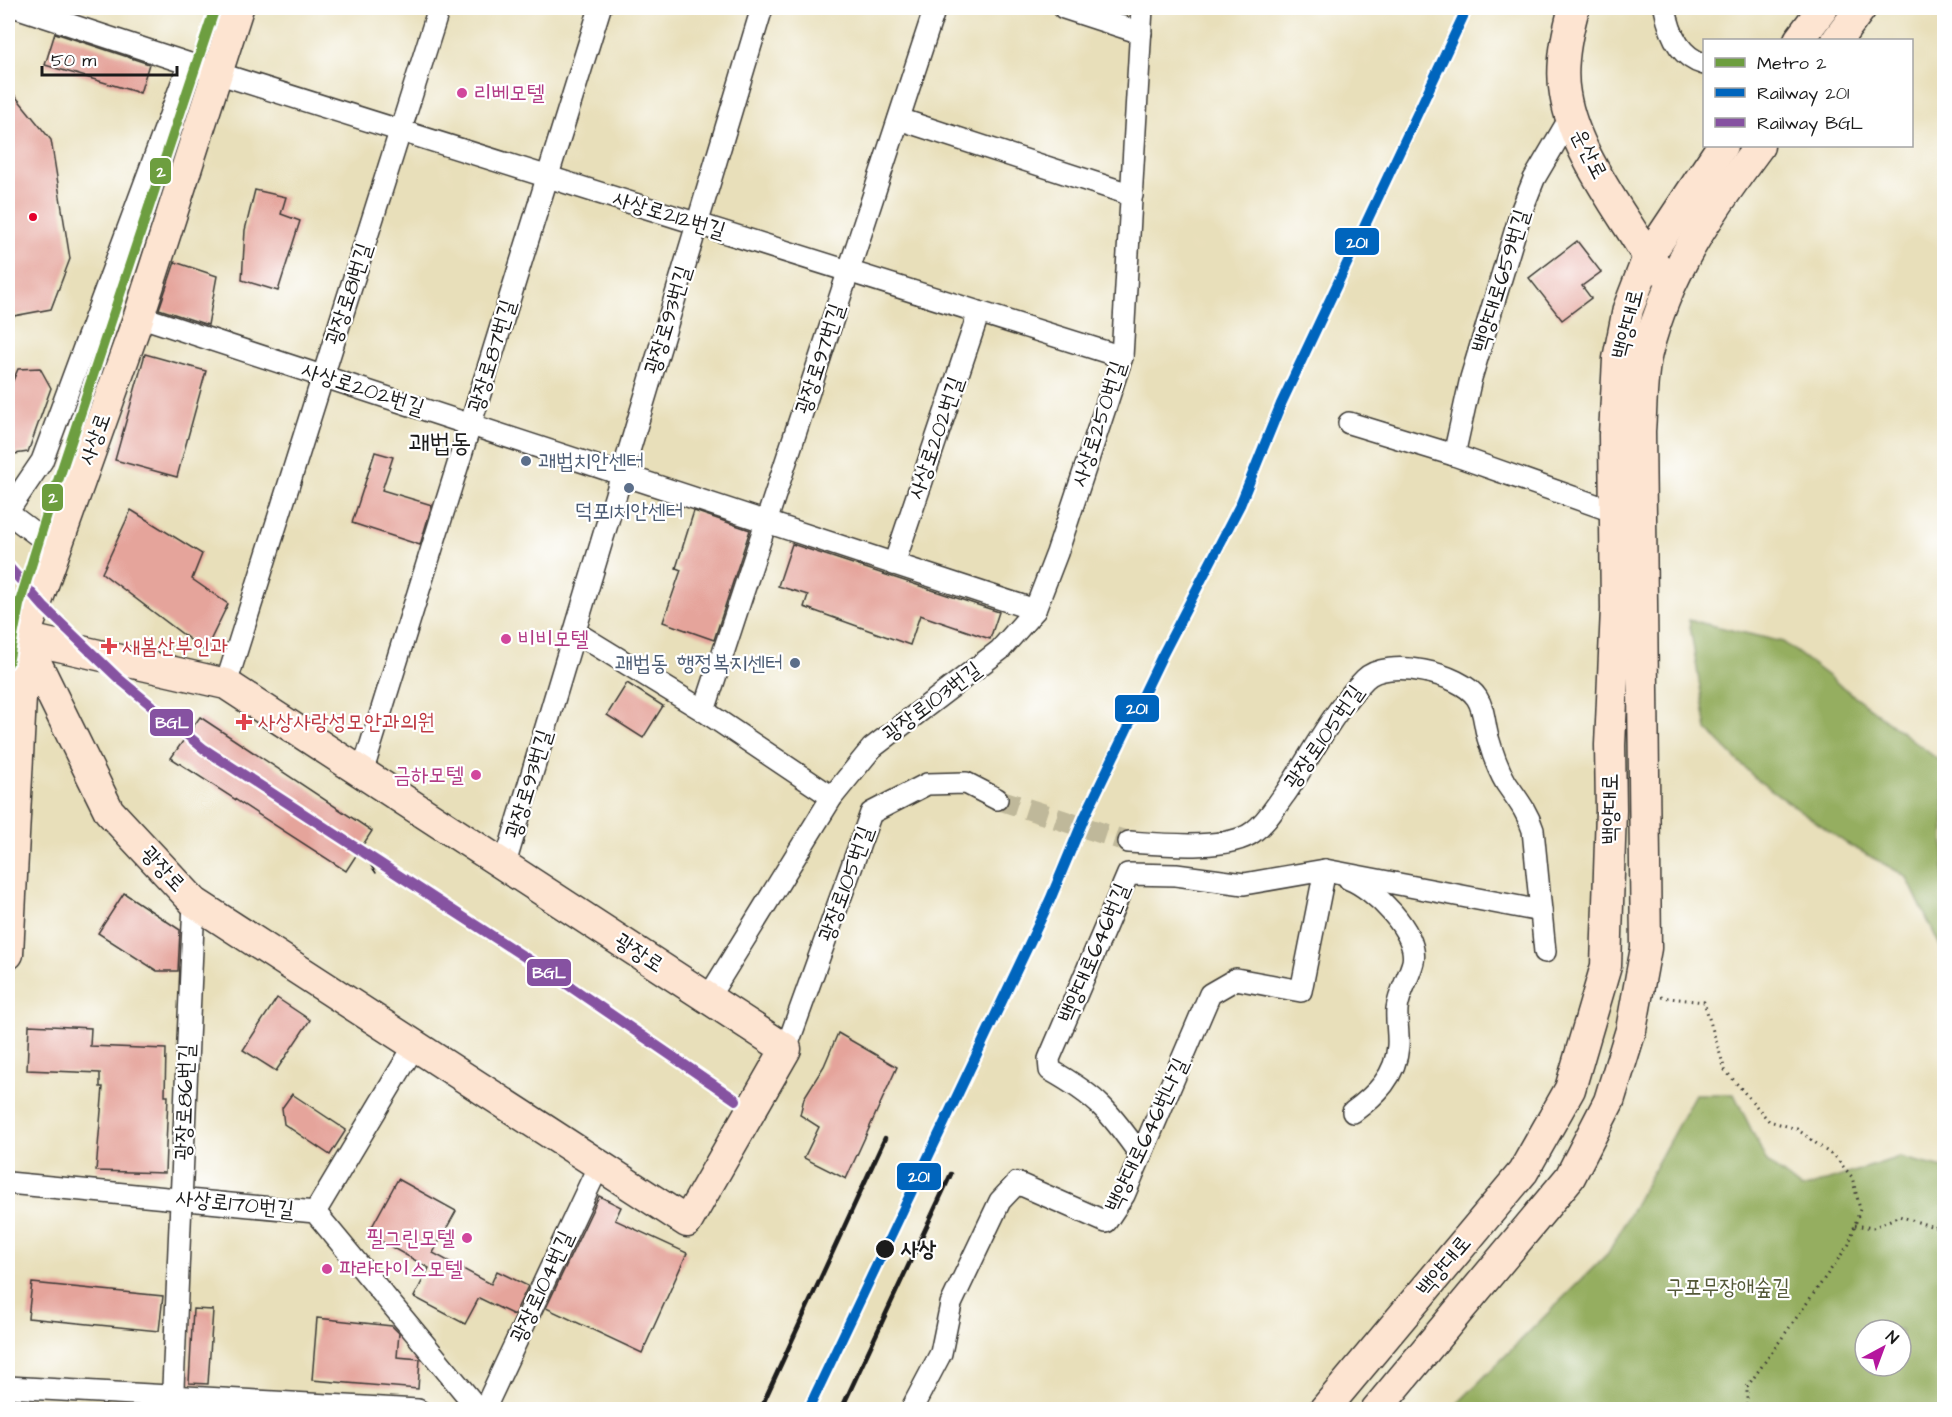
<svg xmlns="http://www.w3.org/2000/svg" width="1952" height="1417" font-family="'Architects Daughter','Poor Story',sans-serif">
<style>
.forest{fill:#95ae60;stroke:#58653e;stroke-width:1.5;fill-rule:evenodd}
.building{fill:#e5a49b}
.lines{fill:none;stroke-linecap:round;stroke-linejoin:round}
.minor-tunnel{stroke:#bfb89a;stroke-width:21;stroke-dasharray:21 10;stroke-linecap:butt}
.minor-casing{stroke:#3b3934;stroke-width:24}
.secondary-casing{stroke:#3b3934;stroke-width:33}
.path{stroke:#3b3934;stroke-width:3;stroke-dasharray:1.5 4.5;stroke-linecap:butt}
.minor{stroke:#fff;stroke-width:21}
.secondary{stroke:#fde4d1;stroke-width:30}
.tram{stroke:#1c1c1c;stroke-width:1.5}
.rail{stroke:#1c1c1c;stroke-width:4.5}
.rail-1-casing{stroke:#fff;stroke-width:15}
.rail-2-casing{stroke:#fff;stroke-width:15}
.rail-1{stroke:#0065bd;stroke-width:10}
.rail-2{stroke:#8652a1;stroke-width:10}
.metro-1-casing{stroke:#fff;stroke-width:15}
.metro-1{stroke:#6d9e3f;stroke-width:10}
.hotel-dot{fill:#d1479c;stroke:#fff;stroke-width:2}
.bus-dot{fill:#e4002b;stroke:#fff;stroke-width:2}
.service-dot{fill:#5c6f8a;stroke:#fff;stroke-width:2}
.health-dot{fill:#e0444e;stroke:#fff;stroke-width:2}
.stop-dot{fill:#1c1c1c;stroke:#fff;stroke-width:2}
.labels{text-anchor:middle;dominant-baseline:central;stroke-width:4.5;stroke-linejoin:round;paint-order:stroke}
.hotel-label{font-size:22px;fill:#b23c85;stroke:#fff;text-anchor:start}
.street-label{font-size:22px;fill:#1c1c1c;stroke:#fff}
.service-label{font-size:22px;fill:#4e5e75;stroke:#fff;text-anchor:start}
.health-label{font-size:22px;fill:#be3a42;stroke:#fff;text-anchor:start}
.stop-label{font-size:22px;font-weight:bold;fill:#1c1c1c;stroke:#fff;text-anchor:start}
.park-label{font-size:22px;fill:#545938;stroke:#fff}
.quarter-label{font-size:26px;fill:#1c1c1c;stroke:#fff}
.line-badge{stroke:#fff;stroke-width:2}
.badge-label{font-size:16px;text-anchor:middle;font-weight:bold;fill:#fff}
</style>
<rect width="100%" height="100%" fill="#fff"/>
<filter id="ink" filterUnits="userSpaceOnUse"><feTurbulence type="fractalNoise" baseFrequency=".0167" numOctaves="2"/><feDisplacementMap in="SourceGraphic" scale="12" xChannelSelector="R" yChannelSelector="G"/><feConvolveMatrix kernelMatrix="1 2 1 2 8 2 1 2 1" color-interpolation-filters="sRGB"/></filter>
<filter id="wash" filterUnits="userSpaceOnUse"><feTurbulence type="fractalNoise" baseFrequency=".008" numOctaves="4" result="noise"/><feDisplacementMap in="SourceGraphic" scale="24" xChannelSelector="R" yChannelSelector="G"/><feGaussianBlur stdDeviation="1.35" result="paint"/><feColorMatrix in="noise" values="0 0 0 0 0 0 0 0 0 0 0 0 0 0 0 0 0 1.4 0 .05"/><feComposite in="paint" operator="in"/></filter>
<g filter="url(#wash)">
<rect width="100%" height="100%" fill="#e8dfba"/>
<!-- forest -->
<g class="forest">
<path d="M1689,620L1783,642L1944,764V954L1906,876L1846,843L1756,779L1707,730Z"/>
<path d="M1695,1094H1734L1767,1162L1802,1189L1899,1157L1944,1168V1409H1452L1608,1253ZM1865,1330H1901V1366H1865Z"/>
</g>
<g id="blocks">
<!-- building -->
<g class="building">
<path d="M55,33L149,64L140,93L45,65Z"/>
<path d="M8,87L51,140L70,259L51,309L8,317Z"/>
<path d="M255,190L286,197L281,214L300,221L278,291L242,280L245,230Z"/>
<path d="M1577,241L1601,272L1582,286L1591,298L1562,320L1529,278Z"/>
<path d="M175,262L217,276L208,325L159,309Z"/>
<path d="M145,354L206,371L177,477L115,460Z"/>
<path d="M40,368L51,388L28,452L8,455V392L18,369Z"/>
<path d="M375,452L393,457L382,490L432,505L420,545L352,523Z"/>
<path d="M131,510L202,554L192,579L228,604L205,651L102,573Z"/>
<path d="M694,511L750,530L714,640L663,622L681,570L676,568Z"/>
<path d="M792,544L999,612L990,639L920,615L910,645L804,607L808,595L778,586Z"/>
<path d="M627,683L663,706L643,738L607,715Z"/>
<path d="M200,717L372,831L346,871L171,758Z"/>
<path d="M124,893L180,930L178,971H157L98,933Z"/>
<path d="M277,998L310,1020L276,1071L243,1050Z"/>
<path d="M29,1025L91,1028L90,1046L166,1049L165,1096H168L165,1173L96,1171L103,1087H100V1073L27,1070Z"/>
<path d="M838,1033L897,1067L846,1179L804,1158L819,1127L800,1115L804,1098L824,1066Z"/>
<path d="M292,1094L346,1130L330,1155L284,1124L282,1108Z"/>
<path d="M398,1179L456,1211L433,1253L491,1284L497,1271L528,1286L514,1315L479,1298L465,1324L414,1297L429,1268L368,1234Z"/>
<path d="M599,1196L621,1207L615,1220L687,1253L642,1353L546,1308Z"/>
<path d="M32,1283L163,1296L159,1331L28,1318Z"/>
<path d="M193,1309L213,1310L208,1384L189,1383Z"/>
<path d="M317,1318L392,1326L399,1333L397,1357L420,1359L418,1389L312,1380Z"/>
</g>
</g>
</g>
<g filter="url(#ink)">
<use href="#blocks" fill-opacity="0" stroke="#3b3934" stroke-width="1.5"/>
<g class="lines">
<!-- minor-tunnel -->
<path class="minor-tunnel" d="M997,799L1129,842"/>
<defs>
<g id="minor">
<path d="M19,8L217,73L1122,357"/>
<path d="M1064,8L1141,33"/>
<path d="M1665,8C1669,31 1679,57 1704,64"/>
<path d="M899,119L1132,195"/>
<path d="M139,316L1035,610"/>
<path d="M1349,423L1454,455L1615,512"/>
<path d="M1454,455L1471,378L1521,212L1534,179L1571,116"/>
<path d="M8,511L42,461L189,64"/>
<path d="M8,513L56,549"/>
<path d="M894,564L979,312"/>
<path d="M575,632L704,711L832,797"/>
<path d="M226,684L439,8"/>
<path d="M704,711L935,8"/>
<path d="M362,773L600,8"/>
<path d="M1129,842C1159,844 1229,851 1253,832C1267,822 1275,807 1285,794C1311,756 1332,712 1365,679C1387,657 1461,673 1477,698C1485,710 1484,727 1489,741C1493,755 1499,771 1506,783C1517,799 1527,811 1533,830L1545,952"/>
<path d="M504,867L762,8"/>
<path d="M1349,879C1373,888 1419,932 1413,962C1409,978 1399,992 1397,1009C1396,1022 1399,1034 1398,1046C1396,1076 1376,1095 1353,1112"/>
<path d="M708,998L832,797L872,748L1000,650L1035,610L1057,553L1122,357L1142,8"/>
<path d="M786,1049L871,813L927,784L966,783L997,799"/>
<path d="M1141,1156C1110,1112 1098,1097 1050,1070L1049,1059L1128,874L1176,875L1244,884L1325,870L1541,911"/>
<path d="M8,1183L315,1212L479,1410"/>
<path d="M315,1212L415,1045"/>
<path d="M8,1387L418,1410"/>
<path d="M172,1410L194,902"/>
<path d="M484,1410L599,1165"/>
<path d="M911,1410L941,1353L951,1304L1000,1201L1017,1183L1106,1222L1124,1195L1210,994L1236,979L1301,991L1325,870"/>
</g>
<g id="secondary">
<path d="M1574,8C1567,33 1560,67 1565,94C1574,151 1618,207 1648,257L1658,269"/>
<path d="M1799,40L1823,8"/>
<path d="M1837,40L1861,8"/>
<path d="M24,638L226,684L786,1049L687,1222L194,902L109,811Z"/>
<path d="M8,954L24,638L139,316L238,8"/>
<path d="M1324,1410L1523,1172L1570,1089L1606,966L1611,810L1610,745L1616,609L1614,435L1618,359L1628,309L1648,257L1722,146"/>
<path d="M1376,1410L1570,1177L1609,1101L1631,1030L1646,948L1640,431C1642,406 1641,378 1647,353C1667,272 1710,212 1759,146"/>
</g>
</defs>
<!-- minor casing -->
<use href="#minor" class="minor-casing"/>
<!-- secondary casing -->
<use href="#secondary" class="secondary-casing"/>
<!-- path -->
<g class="path">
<path d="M1661,997L1704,1002L1725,1070L1769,1121L1797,1129L1837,1159L1852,1177L1860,1209L1849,1244L1747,1387V1410"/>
<path d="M1855,1225L1873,1228L1899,1216L1937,1228L1944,1227"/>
</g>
<!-- minor -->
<use href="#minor" class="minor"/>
<!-- secondary -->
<use href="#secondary" class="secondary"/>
<!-- tram -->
<path class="tram" d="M360,850L376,873"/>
<!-- rail -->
<g class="rail">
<path d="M760,1410L885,1138"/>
<path d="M841,1410L951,1174"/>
</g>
<defs>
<path id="rail-1" d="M808,1410L1050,900L1085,816L1162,656L1240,505L1281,404L1467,8"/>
<path id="rail-2" d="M8,566L44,607L118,678L204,749L571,987L736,1100"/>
</defs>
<!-- rail-1 casing -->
<use href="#rail-1" class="rail-1-casing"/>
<!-- rail-2 casing -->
<use href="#rail-2" class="rail-2-casing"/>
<!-- rail-1 -->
<use href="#rail-1" class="rail-1"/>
<!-- rail-2 -->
<use href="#rail-2" class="rail-2"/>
<defs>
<path id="metro-1" d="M8,663L19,605L47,514L215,8"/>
</defs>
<!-- metro-1 casing -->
<use href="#metro-1" class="metro-1-casing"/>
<!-- metro-1 -->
<use href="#metro-1" class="metro-1"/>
</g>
</g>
<!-- markers -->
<g class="hotel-dot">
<circle cx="462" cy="93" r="6"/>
<circle cx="506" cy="639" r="6"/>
<circle cx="476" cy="775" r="6"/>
<circle cx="467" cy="1238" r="6"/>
<circle cx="327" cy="1269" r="6"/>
</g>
<circle class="bus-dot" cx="33" cy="217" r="5"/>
<g class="service-dot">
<circle cx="526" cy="461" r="6"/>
<circle cx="629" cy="488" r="6"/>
<circle cx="795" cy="663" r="6"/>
</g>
<g class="health-dot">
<path d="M106 637h6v6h6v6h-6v6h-6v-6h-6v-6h6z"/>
<path d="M241 713h6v6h6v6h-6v6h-6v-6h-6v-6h6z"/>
</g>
<circle class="stop-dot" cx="885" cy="1249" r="10"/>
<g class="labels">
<!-- hotel labels -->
<g class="hotel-label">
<text x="474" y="93">리베모텔</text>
<text x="518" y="639">비비모텔</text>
<text x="464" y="775" text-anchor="end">금하모텔</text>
<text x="455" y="1238" text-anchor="end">필그린모텔</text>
<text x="339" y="1269">파라다이스모텔</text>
</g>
<!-- street labels -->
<g class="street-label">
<text transform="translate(1589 154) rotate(63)">운산로</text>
<text transform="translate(669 215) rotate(17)">사상로212번길</text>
<text transform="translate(1501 281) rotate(-73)">백양대로659번길</text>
<text transform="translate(349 294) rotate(-72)">광장로81번길</text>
<text transform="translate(668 320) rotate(-73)">광장로93번길</text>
<text transform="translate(1628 324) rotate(-76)">백양대로</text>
<text transform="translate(492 356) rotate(-73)">광장로87번길</text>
<text transform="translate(820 359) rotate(-72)">광장로97번길</text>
<text transform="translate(363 389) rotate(18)">사상로202번길</text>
<text transform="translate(1099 424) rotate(-72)">사상로250번길</text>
<text transform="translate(936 438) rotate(-71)">사상로202번길</text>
<text transform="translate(95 439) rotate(-70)">사상로</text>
<text transform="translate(932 702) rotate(-37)">광장로103번길</text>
<text transform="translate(1324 737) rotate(-55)">광장로105번길</text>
<text transform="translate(529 784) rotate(-73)">광장로93번길</text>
<text transform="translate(1610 809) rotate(-90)">백양대로</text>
<text transform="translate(163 869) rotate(47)">광장로</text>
<text transform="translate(846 884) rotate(-70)">광장로105번길</text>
<text transform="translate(639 953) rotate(33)">광장로</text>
<text transform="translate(1094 953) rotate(-67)">백양대로646번길</text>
<text transform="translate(185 1102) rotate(-88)">광장로86번길</text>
<text transform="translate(1147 1135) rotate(-65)">백양대로646번나길</text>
<text transform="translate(235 1204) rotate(6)">사상로170번길</text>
<text transform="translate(1444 1266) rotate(-50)">백양대로</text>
<text transform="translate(542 1287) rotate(-65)">광장로104번길</text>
</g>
<!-- service labels -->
<g class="service-label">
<text x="538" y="461">괘법치안센터</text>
<text x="629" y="511" text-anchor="middle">덕포1치안센터</text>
<text x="783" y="663" text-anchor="end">괘법동 행정복지센터</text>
</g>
<!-- health labels -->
<g class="health-label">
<text x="122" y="646">새봄산부인과</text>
<text x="258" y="722">사상사랑성모안과의원</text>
</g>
<!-- stop labels -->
<g class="stop-label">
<text x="901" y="1249">사상</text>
</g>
<!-- park labels -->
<g class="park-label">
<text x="1728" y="1287">구포무장애숲길</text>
</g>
<!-- quarter labels -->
<g class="quarter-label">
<text x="440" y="443">괘법동</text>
</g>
</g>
<g class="line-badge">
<rect x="149" y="157" width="23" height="28" rx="6" fill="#6d9e3f"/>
<rect x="1334" y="227" width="46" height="29" rx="6" fill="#0065bd"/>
<rect x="41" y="483" width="23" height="29" rx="6" fill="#6d9e3f"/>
<rect x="1114" y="694" width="46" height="29" rx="6" fill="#0065bd"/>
<rect x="149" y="708" width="45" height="29" rx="6" fill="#8652a1"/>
<rect x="526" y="958" width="46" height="29" rx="6" fill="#8652a1"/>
<rect x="896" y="1162" width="46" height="29" rx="6" fill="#0065bd"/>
</g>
<g class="badge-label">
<text x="161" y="177">2</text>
<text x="1357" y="248">201</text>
<text x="53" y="503">2</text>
<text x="1137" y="714">201</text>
<text x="172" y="728">BGL</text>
<text x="549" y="978">BGL</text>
<text x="919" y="1182">201</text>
</g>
<!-- margin -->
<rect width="1952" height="1417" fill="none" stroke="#fff" stroke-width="30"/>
<!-- legend -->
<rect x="1703" y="39" width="210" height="108" fill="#ffffff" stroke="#a4a4a4" stroke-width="1.5"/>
<rect x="1715" y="58" width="30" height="9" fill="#6d9e3f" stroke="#a4a4a4" stroke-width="1.5"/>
<text x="1757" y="69" font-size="18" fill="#1c1c1c">Metro 2</text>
<rect x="1715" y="88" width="30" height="9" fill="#0065bd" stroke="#a4a4a4" stroke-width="1.5"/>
<text x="1757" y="99" font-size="18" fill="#1c1c1c">Railway 201</text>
<rect x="1715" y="118" width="30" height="9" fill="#8652a1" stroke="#a4a4a4" stroke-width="1.5"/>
<text x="1757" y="129" font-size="18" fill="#1c1c1c">Railway BGL</text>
<!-- north arrow -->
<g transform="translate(1883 1348) rotate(41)"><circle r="28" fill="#ffffff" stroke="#a4a4a4" stroke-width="1.5"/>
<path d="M0-4.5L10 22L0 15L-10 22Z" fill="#b5179e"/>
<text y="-9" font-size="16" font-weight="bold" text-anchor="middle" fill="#1c1c1c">N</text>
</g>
<!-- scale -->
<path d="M42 66v9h135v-9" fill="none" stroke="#1c1c1c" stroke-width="3"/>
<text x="51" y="66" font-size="18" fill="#1c1c1c" stroke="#ffffff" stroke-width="4.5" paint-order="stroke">50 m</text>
</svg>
